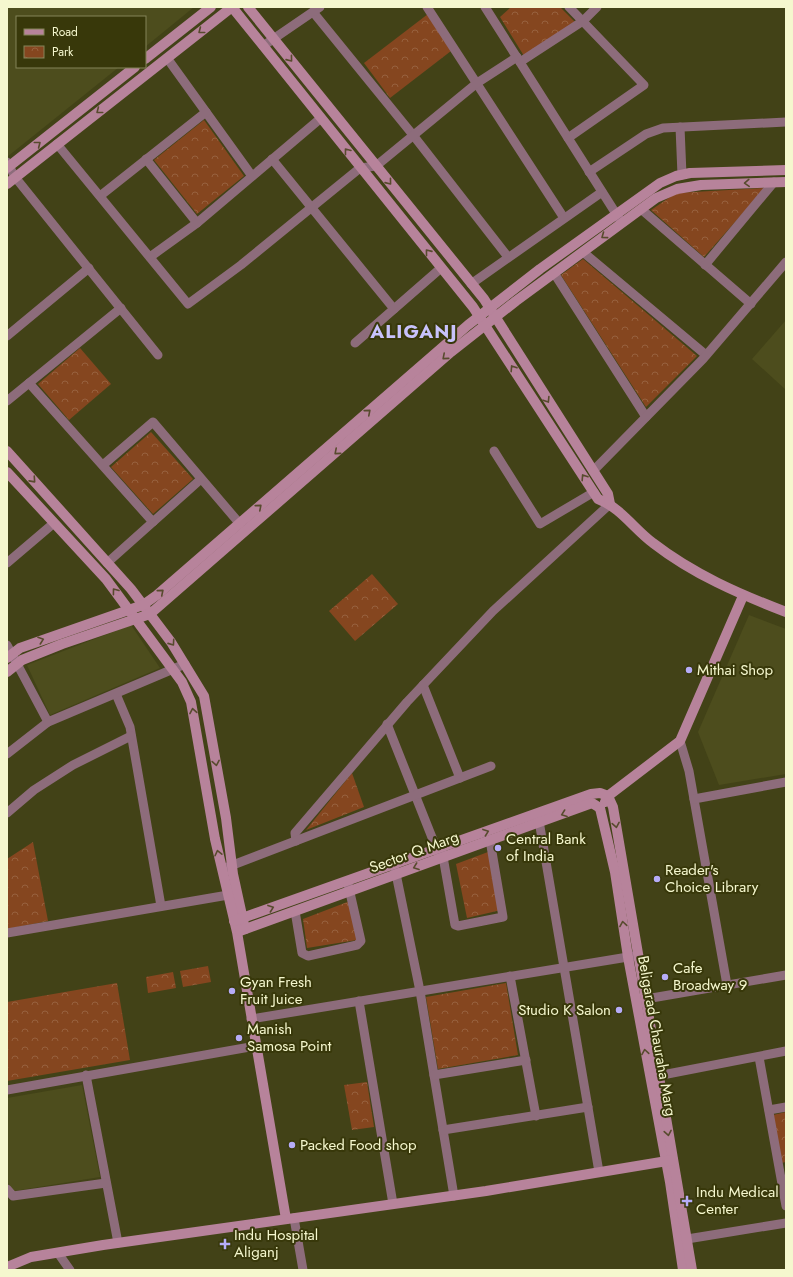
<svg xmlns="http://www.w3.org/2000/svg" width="793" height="1277" font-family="Jost,sans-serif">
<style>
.built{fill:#4d4d1d}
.park{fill:url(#park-crowns)}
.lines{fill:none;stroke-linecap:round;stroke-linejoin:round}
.street{stroke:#8d6c7b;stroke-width:9}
.secondary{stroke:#b7839b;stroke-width:10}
.oneway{stroke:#584b2e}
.poi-dot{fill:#b6acf8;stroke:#38380a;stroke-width:1.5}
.labels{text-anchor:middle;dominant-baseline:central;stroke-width:4;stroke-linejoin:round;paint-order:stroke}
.poi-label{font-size:15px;fill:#f5f7ce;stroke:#38380a;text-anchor:start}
.street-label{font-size:15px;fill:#f5f7ce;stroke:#38380a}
.district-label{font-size:19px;font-weight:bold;letter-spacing:1px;fill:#c8c2fb;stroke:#38380a}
</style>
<defs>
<pattern id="park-crowns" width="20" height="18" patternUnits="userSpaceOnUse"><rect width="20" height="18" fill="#85461f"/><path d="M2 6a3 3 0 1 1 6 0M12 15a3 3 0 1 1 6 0" fill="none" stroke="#97613e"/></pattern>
</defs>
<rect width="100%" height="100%" fill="#424217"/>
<!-- built -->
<g class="built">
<path d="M7,7H194L145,47V17H17V67H119L7,157Z"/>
<path d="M786,320V390L752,359Z"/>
<path d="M749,615L786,629V774L719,785L698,732Z"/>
<path d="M131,625L160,668L50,715L27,665Z"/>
<path d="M82,1085L100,1177L14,1191L7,1182V1098Z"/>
</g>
<!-- park -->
<g class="park">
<path d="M511,7H560L575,22L524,56L500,17Z"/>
<path d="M428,14L451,51L390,98L364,63Z"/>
<path d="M204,120L244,176L197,214L154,160Z"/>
<path d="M765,188L704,257L651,210L676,193Z"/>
<path d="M583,259L697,356L646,407L561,275Z"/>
<path d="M80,348L111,384L69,420L38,384Z"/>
<path d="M151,432L193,479L153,514L111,467Z"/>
<path d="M372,574L398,604L355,641L329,611Z"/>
<path d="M352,773L364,807L306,830Z"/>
<path d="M33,842L48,921L7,929V859Z"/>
<path d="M488,852L501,910L467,918L456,864Z"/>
<path d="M350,901L357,940L307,948L303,919Z"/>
<path d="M208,966L211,982L183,987L180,971Z"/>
<path d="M173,972L176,988L148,993L146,977Z"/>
<path d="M117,983L130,1060L7,1081V1002Z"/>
<path d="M506,983L518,1055L438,1069L426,997Z"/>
<path d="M367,1082L374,1127L352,1130L344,1085Z"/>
<path d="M786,1112V1162L781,1163L773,1115Z"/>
</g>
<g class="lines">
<!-- street -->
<g class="street">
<path d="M427,7L564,218"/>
<path d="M485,7L620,220"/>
<path d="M313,12L413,135L508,257"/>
<path d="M263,46L320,7"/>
<path d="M167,58L252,176"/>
<path d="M520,62L583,21L597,7"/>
<path d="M680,127L682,175"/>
<path d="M568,138L644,85L569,7"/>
<path d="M57,144L188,304L241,265L360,168L376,166L477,83L517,57"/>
<path d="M146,159L197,223"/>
<path d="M272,159L394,309"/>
<path d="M7,162L15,177L158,355"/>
<path d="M589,172L646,134L663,128L786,122"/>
<path d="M100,196L206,112"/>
<path d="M641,209L751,304"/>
<path d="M583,252L706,355"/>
<path d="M150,257L197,223L321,118"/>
<path d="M705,265L774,182"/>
<path d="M554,273L646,417"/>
<path d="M471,284L602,192"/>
<path d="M7,336L89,268"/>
<path d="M355,343L441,268"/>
<path d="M29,383L153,522"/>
<path d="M7,401L121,308"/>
<path d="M494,451L540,524L594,492"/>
<path d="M103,465L153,422L240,524"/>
<path d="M593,471L703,359L786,262"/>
<path d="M7,563L54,523"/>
<path d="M107,563L201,479"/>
<path d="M7,645L48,722"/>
<path d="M423,685L460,778"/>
<path d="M116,694L130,727L161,906"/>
<path d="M387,724L439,855"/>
<path d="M680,741L689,771L727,985"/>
<path d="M7,754L48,722L185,664"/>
<path d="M694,799L786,782"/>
<path d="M7,813L34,790L73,765L131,736"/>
<path d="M538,815L599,1172"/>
<path d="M296,841L295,833L407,702L493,611L610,504"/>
<path d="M442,851L455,925L458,926L503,917L490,840"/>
<path d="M394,864L420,991L454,1196"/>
<path d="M225,868L491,766"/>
<path d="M295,911L302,953L308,956L357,945L361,941L348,884"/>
<path d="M7,933L234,894"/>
<path d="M510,976L536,1116"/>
<path d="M640,1000L786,975"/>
<path d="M359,1001L393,1204"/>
<path d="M251,1019L634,956"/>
<path d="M759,1057L786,1206"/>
<path d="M86,1075L118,1243"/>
<path d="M434,1075L526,1060"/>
<path d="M652,1077L786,1051"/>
<path d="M7,1090L256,1046"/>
<path d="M769,1110L786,1107"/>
<path d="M443,1130L588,1107"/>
<path d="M7,1189L13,1196L106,1183"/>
<path d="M294,1218L303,1270"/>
<path d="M681,1240L786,1223"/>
<path d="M58,1253L70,1270"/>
</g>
<!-- secondary -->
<g class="secondary">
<path d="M232,7L473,307L598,499C621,508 634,529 653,543C693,574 739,594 786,612"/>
<path d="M248,7L484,299L608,494L610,504"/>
<path d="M145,59L211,7"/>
<path d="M7,168L135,67"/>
<path d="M7,184L232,7"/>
<path d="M7,451L131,589L171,642L204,696L226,818L233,874L245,929"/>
<path d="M7,472L106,579L182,682L191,702L215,839L237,932L286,1219"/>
<path d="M7,658L20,648L143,605L157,595L468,325L540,269L660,183L676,176L690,173L786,170"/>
<path d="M7,672L22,660L62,644L150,614L451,352L516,301L656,198L677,189L701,185L786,182"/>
<path d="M605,802L608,796L680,741L743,596"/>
<path d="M600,808L615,872L628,957L670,1182L683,1270"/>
<path d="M234,921L591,794L600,793L608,796L613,807L692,1270"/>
<path d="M240,931L592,803L600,808"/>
<path d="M7,1267L31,1257L103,1245L486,1191L673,1160"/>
</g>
</g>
<!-- one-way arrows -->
<defs><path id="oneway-chevron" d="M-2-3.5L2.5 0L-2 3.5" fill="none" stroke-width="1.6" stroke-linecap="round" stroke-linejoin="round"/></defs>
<g class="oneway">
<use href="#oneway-chevron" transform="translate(201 31) rotate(142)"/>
<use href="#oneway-chevron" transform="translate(290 59) rotate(51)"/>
<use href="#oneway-chevron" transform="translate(99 111) rotate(142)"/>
<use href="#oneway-chevron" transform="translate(38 144) rotate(-38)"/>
<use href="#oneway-chevron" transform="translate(347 151) rotate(-128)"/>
<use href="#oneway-chevron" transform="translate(389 182) rotate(51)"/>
<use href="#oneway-chevron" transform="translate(747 183) rotate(177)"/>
<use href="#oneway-chevron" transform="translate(604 236) rotate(144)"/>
<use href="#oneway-chevron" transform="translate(428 252) rotate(-129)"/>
<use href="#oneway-chevron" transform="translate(445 357) rotate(139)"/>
<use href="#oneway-chevron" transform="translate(513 368) rotate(-123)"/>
<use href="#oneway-chevron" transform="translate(547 400) rotate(58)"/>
<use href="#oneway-chevron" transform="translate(368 412) rotate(-41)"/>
<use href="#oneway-chevron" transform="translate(337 452) rotate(139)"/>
<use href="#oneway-chevron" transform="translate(584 477) rotate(-123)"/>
<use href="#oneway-chevron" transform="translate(33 480) rotate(48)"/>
<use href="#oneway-chevron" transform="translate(259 507) rotate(-41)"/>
<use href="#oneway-chevron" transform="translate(115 591) rotate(-127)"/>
<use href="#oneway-chevron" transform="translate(161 592) rotate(-40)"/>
<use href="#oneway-chevron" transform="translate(41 640) rotate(-19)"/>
<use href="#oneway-chevron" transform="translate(172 643) rotate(55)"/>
<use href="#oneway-chevron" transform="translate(193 711) rotate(-100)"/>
<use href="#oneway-chevron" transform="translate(216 763) rotate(80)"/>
<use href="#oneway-chevron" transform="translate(564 814) rotate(160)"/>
<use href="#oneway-chevron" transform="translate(616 825) rotate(80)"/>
<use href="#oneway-chevron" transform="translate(486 832) rotate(-20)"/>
<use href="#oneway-chevron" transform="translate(218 853) rotate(-103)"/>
<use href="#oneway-chevron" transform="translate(416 867) rotate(160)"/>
<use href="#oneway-chevron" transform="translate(271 908) rotate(-20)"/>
<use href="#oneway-chevron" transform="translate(623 924) rotate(-99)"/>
<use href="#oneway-chevron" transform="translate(645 1052) rotate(-99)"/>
<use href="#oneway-chevron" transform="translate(668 1133) rotate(80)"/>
</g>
<!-- markers -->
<g class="poi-dot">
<circle cx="689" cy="670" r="4"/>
<circle cx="498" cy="848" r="4"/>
<circle cx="657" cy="879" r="4"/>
<circle cx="665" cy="977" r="4"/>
<circle cx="232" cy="991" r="4"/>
<circle cx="619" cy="1010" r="4"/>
<circle cx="239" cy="1038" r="4"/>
<circle cx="292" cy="1145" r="4"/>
<path d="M685 1195h4v4h4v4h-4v4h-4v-4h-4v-4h4z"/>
<path d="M223 1238h4v4h4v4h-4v4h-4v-4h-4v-4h4z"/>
</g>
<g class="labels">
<!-- poi labels -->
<g class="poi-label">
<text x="697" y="670">Mithai Shop</text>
<text x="506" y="839">Central Bank<tspan x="506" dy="17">of India</tspan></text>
<text x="665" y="870">Reader's<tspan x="665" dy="17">Choice Library</tspan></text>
<text x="673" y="968">Cafe<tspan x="673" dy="17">Broadway 9</tspan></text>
<text x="240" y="982">Gyan Fresh<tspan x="240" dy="17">Fruit Juice</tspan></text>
<text x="611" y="1010" text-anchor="end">Studio K Salon</text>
<text x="247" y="1029">Manish<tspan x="247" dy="17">Samosa Point</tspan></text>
<text x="300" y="1145">Packed Food shop</text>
<text x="696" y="1192">Indu Medical<tspan x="696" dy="17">Center</tspan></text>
<text x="234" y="1235">Indu Hospital<tspan x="234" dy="17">Aliganj</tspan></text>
</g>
<!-- street labels -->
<g class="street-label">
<text transform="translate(414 852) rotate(-20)">Sector Q Marg</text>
<text transform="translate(657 1036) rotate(80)">Beligarad Chauraha Marg</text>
</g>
<!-- district labels -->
<g class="district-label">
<text x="414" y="331">ALIGANJ</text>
</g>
</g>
<!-- border -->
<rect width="793" height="1277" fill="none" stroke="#f5f7ce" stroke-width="16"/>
<!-- legend -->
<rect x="16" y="16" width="130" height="52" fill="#38380a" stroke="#848458"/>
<rect x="24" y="29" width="20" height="6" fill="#b7839b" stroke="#848458"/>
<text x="52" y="36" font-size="12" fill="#f5f7ce">Road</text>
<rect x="24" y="46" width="20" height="12" fill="url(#park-crowns)" stroke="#848458"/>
<text x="52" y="56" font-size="12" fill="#f5f7ce">Park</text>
</svg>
